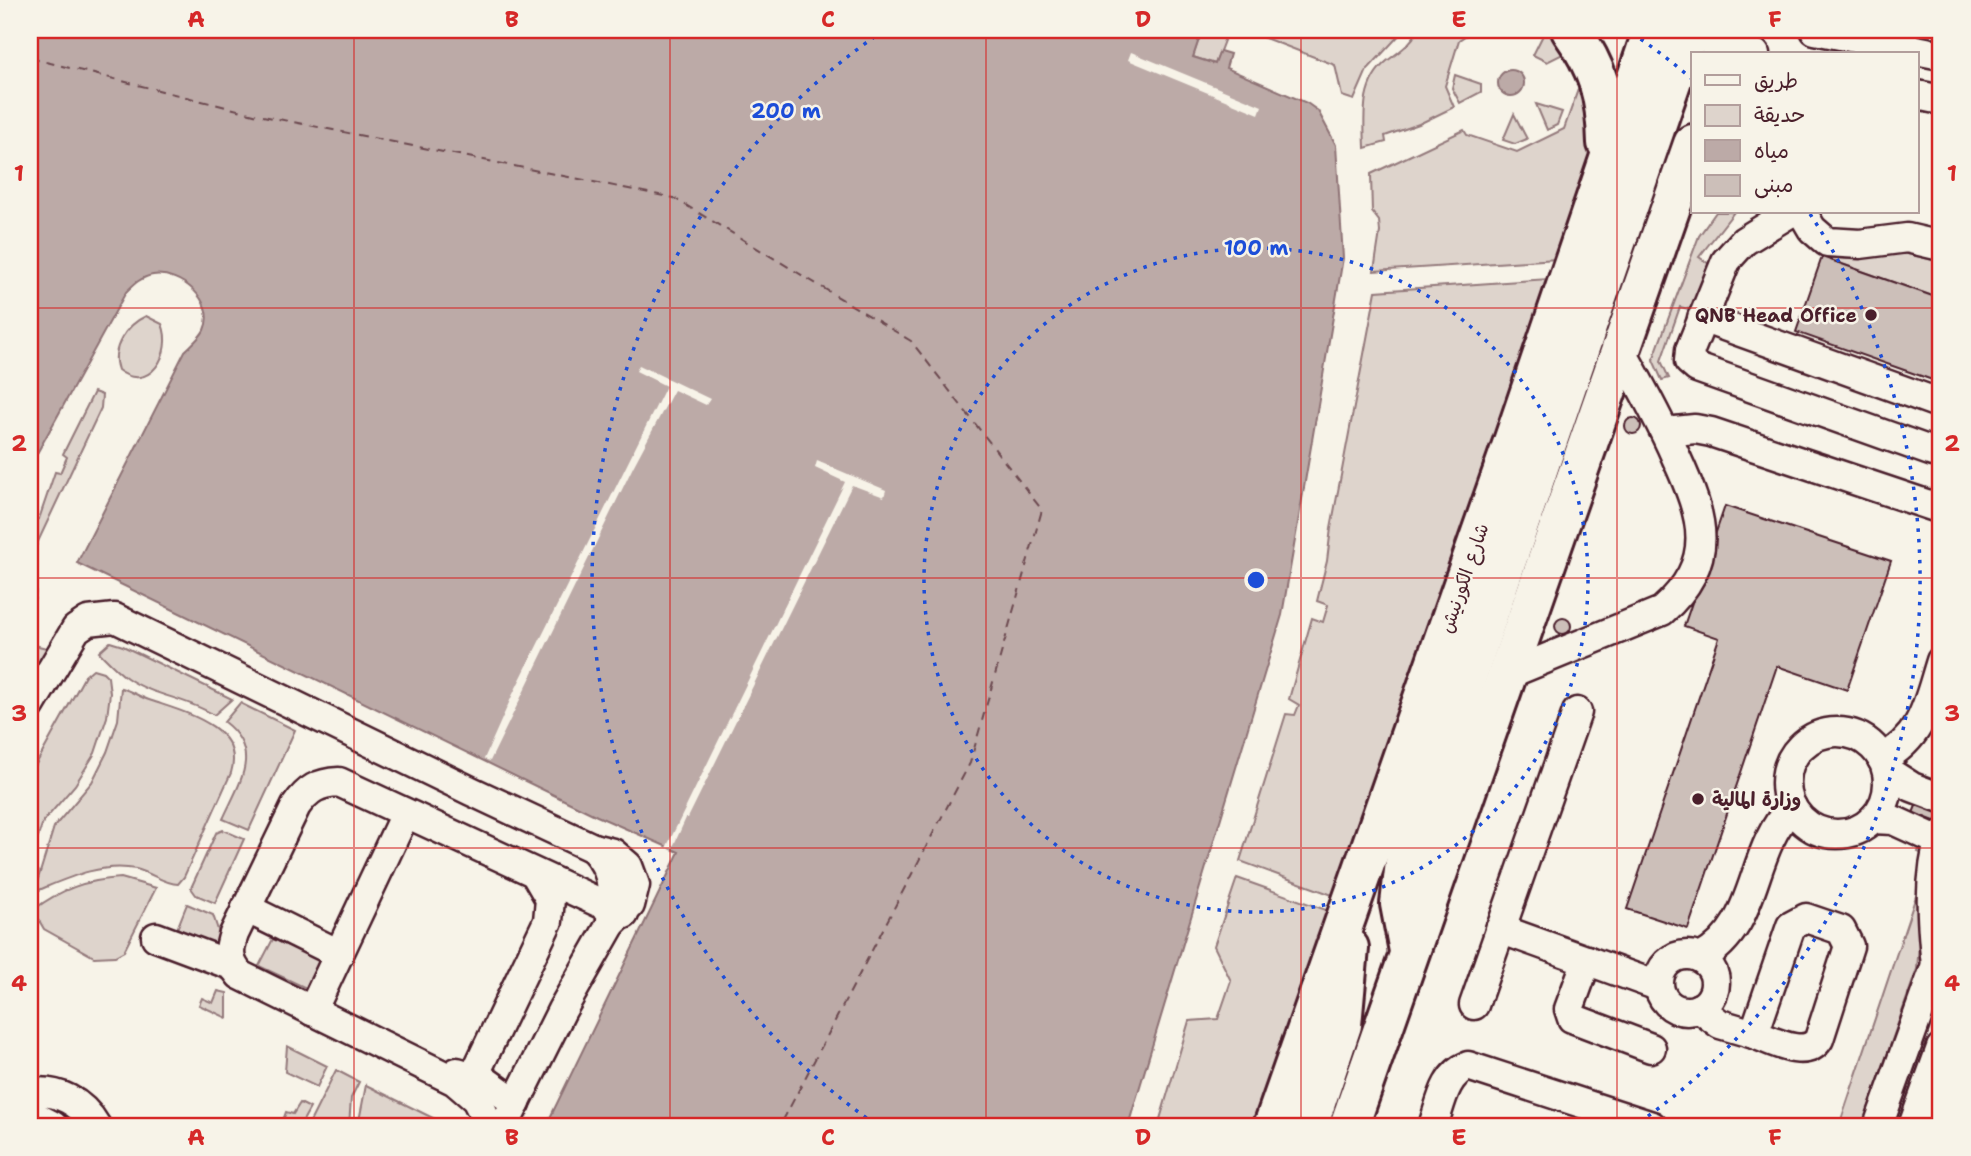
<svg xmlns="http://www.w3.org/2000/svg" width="1971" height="1156" font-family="'Shantell Sans','Playpen Sans Arabic',sans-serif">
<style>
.green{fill:#ded4cc;stroke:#947a7c;stroke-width:2}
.water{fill:#bcaaa7;stroke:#8e7275;stroke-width:2}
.pier{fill:#f7f3e8}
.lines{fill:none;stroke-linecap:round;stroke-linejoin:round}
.ferry{stroke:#6c4950;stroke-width:2;stroke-dasharray:9 7;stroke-linecap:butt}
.building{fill:#ccbfb9;stroke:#4a1f2b;stroke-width:2}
.minor-casing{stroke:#4a1f2b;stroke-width:33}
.highway-casing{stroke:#4a1f2b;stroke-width:44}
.minor{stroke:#f7f3e8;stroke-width:28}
.highway{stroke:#f7f3e8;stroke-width:38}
.grid{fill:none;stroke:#d62828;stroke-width:2;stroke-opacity:0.55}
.ring{fill:none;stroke:#1d4ed8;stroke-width:3.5;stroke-dasharray:3.5 7}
.poi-dot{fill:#4a1f2b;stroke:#f7f3e8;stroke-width:2.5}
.labels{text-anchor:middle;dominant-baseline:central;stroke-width:5;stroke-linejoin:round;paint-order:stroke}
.poi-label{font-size:19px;font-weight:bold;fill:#4a1f2b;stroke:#f7f3e8;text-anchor:end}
.street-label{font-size:19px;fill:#4a1f2b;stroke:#f7f3e8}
.centre{fill:#1d4ed8;stroke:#f7f3e8;stroke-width:3.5}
.ring-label{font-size:21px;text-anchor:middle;font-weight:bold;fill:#1d4ed8;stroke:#f7f3e8;stroke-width:5;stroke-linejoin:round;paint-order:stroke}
.neatline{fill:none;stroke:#d62828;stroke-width:2.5}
.grid-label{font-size:23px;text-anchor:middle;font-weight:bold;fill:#d62828}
</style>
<rect width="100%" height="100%" fill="#f7f3e8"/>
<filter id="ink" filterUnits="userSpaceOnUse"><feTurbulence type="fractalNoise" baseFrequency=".0143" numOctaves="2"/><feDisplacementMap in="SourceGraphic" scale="14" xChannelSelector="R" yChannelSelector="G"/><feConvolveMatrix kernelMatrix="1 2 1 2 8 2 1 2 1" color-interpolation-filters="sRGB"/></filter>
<g filter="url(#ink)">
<!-- green -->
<g class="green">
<path d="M1202,30H1228L1215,64L1193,57Z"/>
<path d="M1244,30H1404L1367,70L1354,100L1342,96L1335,65Z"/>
<path d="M1418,30H1474L1459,40L1445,86L1454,107L1419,124L1385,136L1386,142L1365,148C1364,116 1360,83 1387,61C1400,51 1411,44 1418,30Z"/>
<path d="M1544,33L1555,36L1567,52L1547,62L1533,55Z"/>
<path d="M1455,75L1481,84V92L1460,103L1452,88Z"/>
<path d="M1581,81L1595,135L1557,259L1374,271L1380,232L1379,221L1372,212L1371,174L1464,130L1467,135L1517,152L1564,129Z"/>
<path d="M1536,104L1562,112L1557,125L1547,130Z"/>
<path d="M1514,114L1527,139L1515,144L1503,140Z"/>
<path d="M1716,212H1734L1699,257L1712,266L1693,310L1680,307L1661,361L1669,378L1662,380L1653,360L1699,236Z"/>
<path d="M1885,254H1908L1941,262V299L1822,257L1852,259Z"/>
<path d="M1548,279L1335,896L1240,861L1286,714L1295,715L1299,705L1289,699L1312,618L1323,622L1328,605L1317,601L1327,561L1331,528L1376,291Z"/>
<path d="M146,316L162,324C174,353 149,394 118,370C110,349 126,325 146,316Z"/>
<path d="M94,392L102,395L101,408L34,550C28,570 43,592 30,608V522L34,518L39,519L55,472L60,473L67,457L63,454Z"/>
<path d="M110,642L123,646L232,699L214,715C187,698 153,696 127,678C117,671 108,661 99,652Z"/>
<path d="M30,644L59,651L30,703Z"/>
<path d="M93,669L103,672L108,677L110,693L107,717L95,753L75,785L43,822L30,860V775L85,676Z"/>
<path d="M121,688C132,691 141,698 152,701C184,712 245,727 231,773L184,877L178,884C164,884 150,872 136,869C100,862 66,879 34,892L54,827L92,782L107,752L118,720Z"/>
<path d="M240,703L295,730L249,830L223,819C239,783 263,752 224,722Z"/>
<path d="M223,830L244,839L215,903L196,895L191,888L216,833Z"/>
<path d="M1921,843L1927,846L1917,969L1862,1126H1839L1917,893L1923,854L1918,852Z"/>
<path d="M121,878L156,888L124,951L115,956L94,957L44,929L33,910C61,889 86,880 121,878Z"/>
<path d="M1237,878L1329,911L1257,1126H1158L1189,1021L1218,1019L1231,981L1214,946Z"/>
<path d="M187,904L213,915L219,933L216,944L177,929Z"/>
<path d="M273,939L320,960L306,988L259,966Z"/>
<path d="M218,991L227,993V1018L199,1005L202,998L213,1003Z"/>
<path d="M287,1046L327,1066L317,1087L285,1072Z"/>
<path d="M336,1070L359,1082L351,1098L349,1126H308Z"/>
<path d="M366,1085L449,1126H358Z"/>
<path d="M300,1103L310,1108L300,1126H281L286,1112L293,1114Z"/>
</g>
<!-- water -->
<g class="water">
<path d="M30,30H1202L1193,57L1215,64L1220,51L1230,54L1226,68L1307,103L1318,111L1336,145L1343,258L1299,517L1282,615L1128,1126H546L679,852L597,816L77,563L185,351C191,345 201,337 204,330C217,301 180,271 153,275C141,277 134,284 126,292L30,466Z"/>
<circle cx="1511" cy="83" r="13"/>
</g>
<!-- pier -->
<g class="pier">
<path d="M1131,52L1262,106L1259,114L1128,60Z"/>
<path d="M639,365L710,399L706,405L674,390L633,467L490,761L484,759L512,696L666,386L636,371Z"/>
<path d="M817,461L886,490L884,497L852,485L688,818H686L672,849L666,848L845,482L815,468Z"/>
</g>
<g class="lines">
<!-- ferry -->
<path class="ferry" d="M30,58L258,115L674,198L911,341L1042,510L970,763L780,1126"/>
</g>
<!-- building -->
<g class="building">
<path d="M1822,257L1941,299V383L1796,332Z"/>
<circle cx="1633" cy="426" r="8"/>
<path d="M1725,506L1891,561L1847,690L1777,666L1688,929L1627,909L1719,638L1684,626Z"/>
<circle cx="1563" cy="626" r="8"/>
<path d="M1918,801L1941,810L1937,822L1913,813Z"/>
</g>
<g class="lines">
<defs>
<g id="minor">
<path d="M1815,30L1941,55"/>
<path d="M1708,39L1755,54"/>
<path d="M1917,95L1941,100"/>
<path d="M1791,212L1744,241L1726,261L1690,350L1689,361L1697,368L1933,452H1941"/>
<path d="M1802,212L1812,229L1827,242L1860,244L1907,238L1941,246"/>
<path d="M1702,318L1941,404"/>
<path d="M1665,432L1695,429L1711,432L1941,509"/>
<path d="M1506,675L1662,611C1718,561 1704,518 1676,457C1660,420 1641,386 1622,352"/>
<path d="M30,706L76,629L88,621L115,618L471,791L593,848L613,853L628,866L635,885L630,905L611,924L562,1010L504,1126"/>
<circle cx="1837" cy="783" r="51"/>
<path d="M1882,759C1924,736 1928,702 1941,661"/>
<path d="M1887,771L1912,787L1941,798"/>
<path d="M1873,819L1893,820L1939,841"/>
<path d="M593,848C618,876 611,891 611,924"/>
<path d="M246,908L339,954"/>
<path d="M1806,918L1841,930L1849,946L1819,1039C1806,1060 1773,1041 1754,1034L1791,926Z"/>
<path d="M1500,929L1658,986"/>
<path d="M156,937L231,965"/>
<circle cx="1687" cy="983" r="28"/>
<path d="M1701,958C1761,924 1747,853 1792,807"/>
<path d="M1587,960L1569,1009L1572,1018L1651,1048"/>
<path d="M1936,965C1931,921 1928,877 1941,835"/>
<path d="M1474,1005L1577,712"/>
<path d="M1699,1008L1720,1024L1754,1034"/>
<path d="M312,1011L405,814"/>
<path d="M457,1072L484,1080L516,1103"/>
<path d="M474,1076L548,921L550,899L536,875"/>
<path d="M30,1093C58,1089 82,1102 96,1126"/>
<path d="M30,1114L53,1126"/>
<path d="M490,1126L476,1099L455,1081L240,975C228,961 228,951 234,934L296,806C308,789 318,783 339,782L624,914"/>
<path d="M1433,1126C1441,1104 1444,1075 1468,1066L1652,1126"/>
<path d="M1878,1126L1941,951"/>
<path d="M1913,1126L1941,1048"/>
</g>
<g id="highway">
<path d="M1571,30C1598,68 1606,96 1607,143"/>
<path d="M1868,30L1888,45"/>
<path d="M1721,54L1729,30"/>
<path d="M1409,951L1400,904L1406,854L1689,30"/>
<path d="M1273,1126L1514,439L1653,30"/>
<path d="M1308,1126L1342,1025L1349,948"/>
<path d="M1349,1126L1693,144"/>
</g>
</defs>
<!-- minor casing -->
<use href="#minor" class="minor-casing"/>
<!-- highway casing -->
<use href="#highway" class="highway-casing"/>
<!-- minor -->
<use href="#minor" class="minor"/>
<!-- highway -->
<use href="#highway" class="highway"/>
</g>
</g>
<!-- grid -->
<path class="grid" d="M354,30V1126M670,30V1126M986,30V1126M1301,30V1126M1617,30V1126M30,308H1941M30,578H1941M30,848H1941"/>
<!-- distance rings -->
<g class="ring">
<circle cx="1256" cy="580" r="332"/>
<path d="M875 1124A664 664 0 0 1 880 33M1632 33A664 664 0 0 1 1692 79M1810 214A664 664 0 0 1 1637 1124"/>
</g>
<!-- markers -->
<g class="poi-dot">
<circle cx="1871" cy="315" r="7"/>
<circle cx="1698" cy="799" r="7"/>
</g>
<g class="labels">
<!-- poi labels -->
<g class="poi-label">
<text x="1857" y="315">QNB Head Office</text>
<text x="1712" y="799" text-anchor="start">وزارة المالية</text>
</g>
<!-- street labels -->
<g class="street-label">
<text transform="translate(1464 578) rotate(-71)">شارع الكورنيش</text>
</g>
</g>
<circle cx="1256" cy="580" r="10" class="centre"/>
<g class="ring-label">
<text x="786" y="118">200 m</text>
<text x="1256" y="255">100 m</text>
</g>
<!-- margin -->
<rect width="1971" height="1156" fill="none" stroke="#f7f3e8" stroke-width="77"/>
<!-- legend -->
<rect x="1691" y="52" width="228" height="161" fill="#f7f3e8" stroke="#b29e9c" stroke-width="2"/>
<rect x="1705" y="75" width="35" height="10" fill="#f7f3e8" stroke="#b29e9c" stroke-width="2"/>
<text x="1754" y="88" font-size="21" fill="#4a1f2b">طريق</text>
<rect x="1705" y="105" width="35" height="21" fill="#ded4cc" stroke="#b29e9c" stroke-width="2"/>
<text x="1754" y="122" font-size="21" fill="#4a1f2b">حديقة</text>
<rect x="1705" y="140" width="35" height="21" fill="#bcaaa7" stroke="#b29e9c" stroke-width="2"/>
<text x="1754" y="158" font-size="21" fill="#4a1f2b">مياه</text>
<rect x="1705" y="175" width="35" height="21" fill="#ccbfb9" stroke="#b29e9c" stroke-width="2"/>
<text x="1754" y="192" font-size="21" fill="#4a1f2b">مبنى</text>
<rect x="38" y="38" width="1894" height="1080" class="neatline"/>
<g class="grid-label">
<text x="196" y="27">A</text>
<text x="512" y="27">B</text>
<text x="828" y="27">C</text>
<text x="1143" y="27">D</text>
<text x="1459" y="27">E</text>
<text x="1775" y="27">F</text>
<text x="19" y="181">1</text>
<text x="1952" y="181">1</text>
<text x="19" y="451">2</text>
<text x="1952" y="451">2</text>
<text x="19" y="721">3</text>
<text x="1952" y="721">3</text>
<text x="19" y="991">4</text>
<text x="1952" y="991">4</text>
<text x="196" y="1145">A</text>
<text x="512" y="1145">B</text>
<text x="828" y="1145">C</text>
<text x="1143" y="1145">D</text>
<text x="1459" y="1145">E</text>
<text x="1775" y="1145">F</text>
</g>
</svg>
